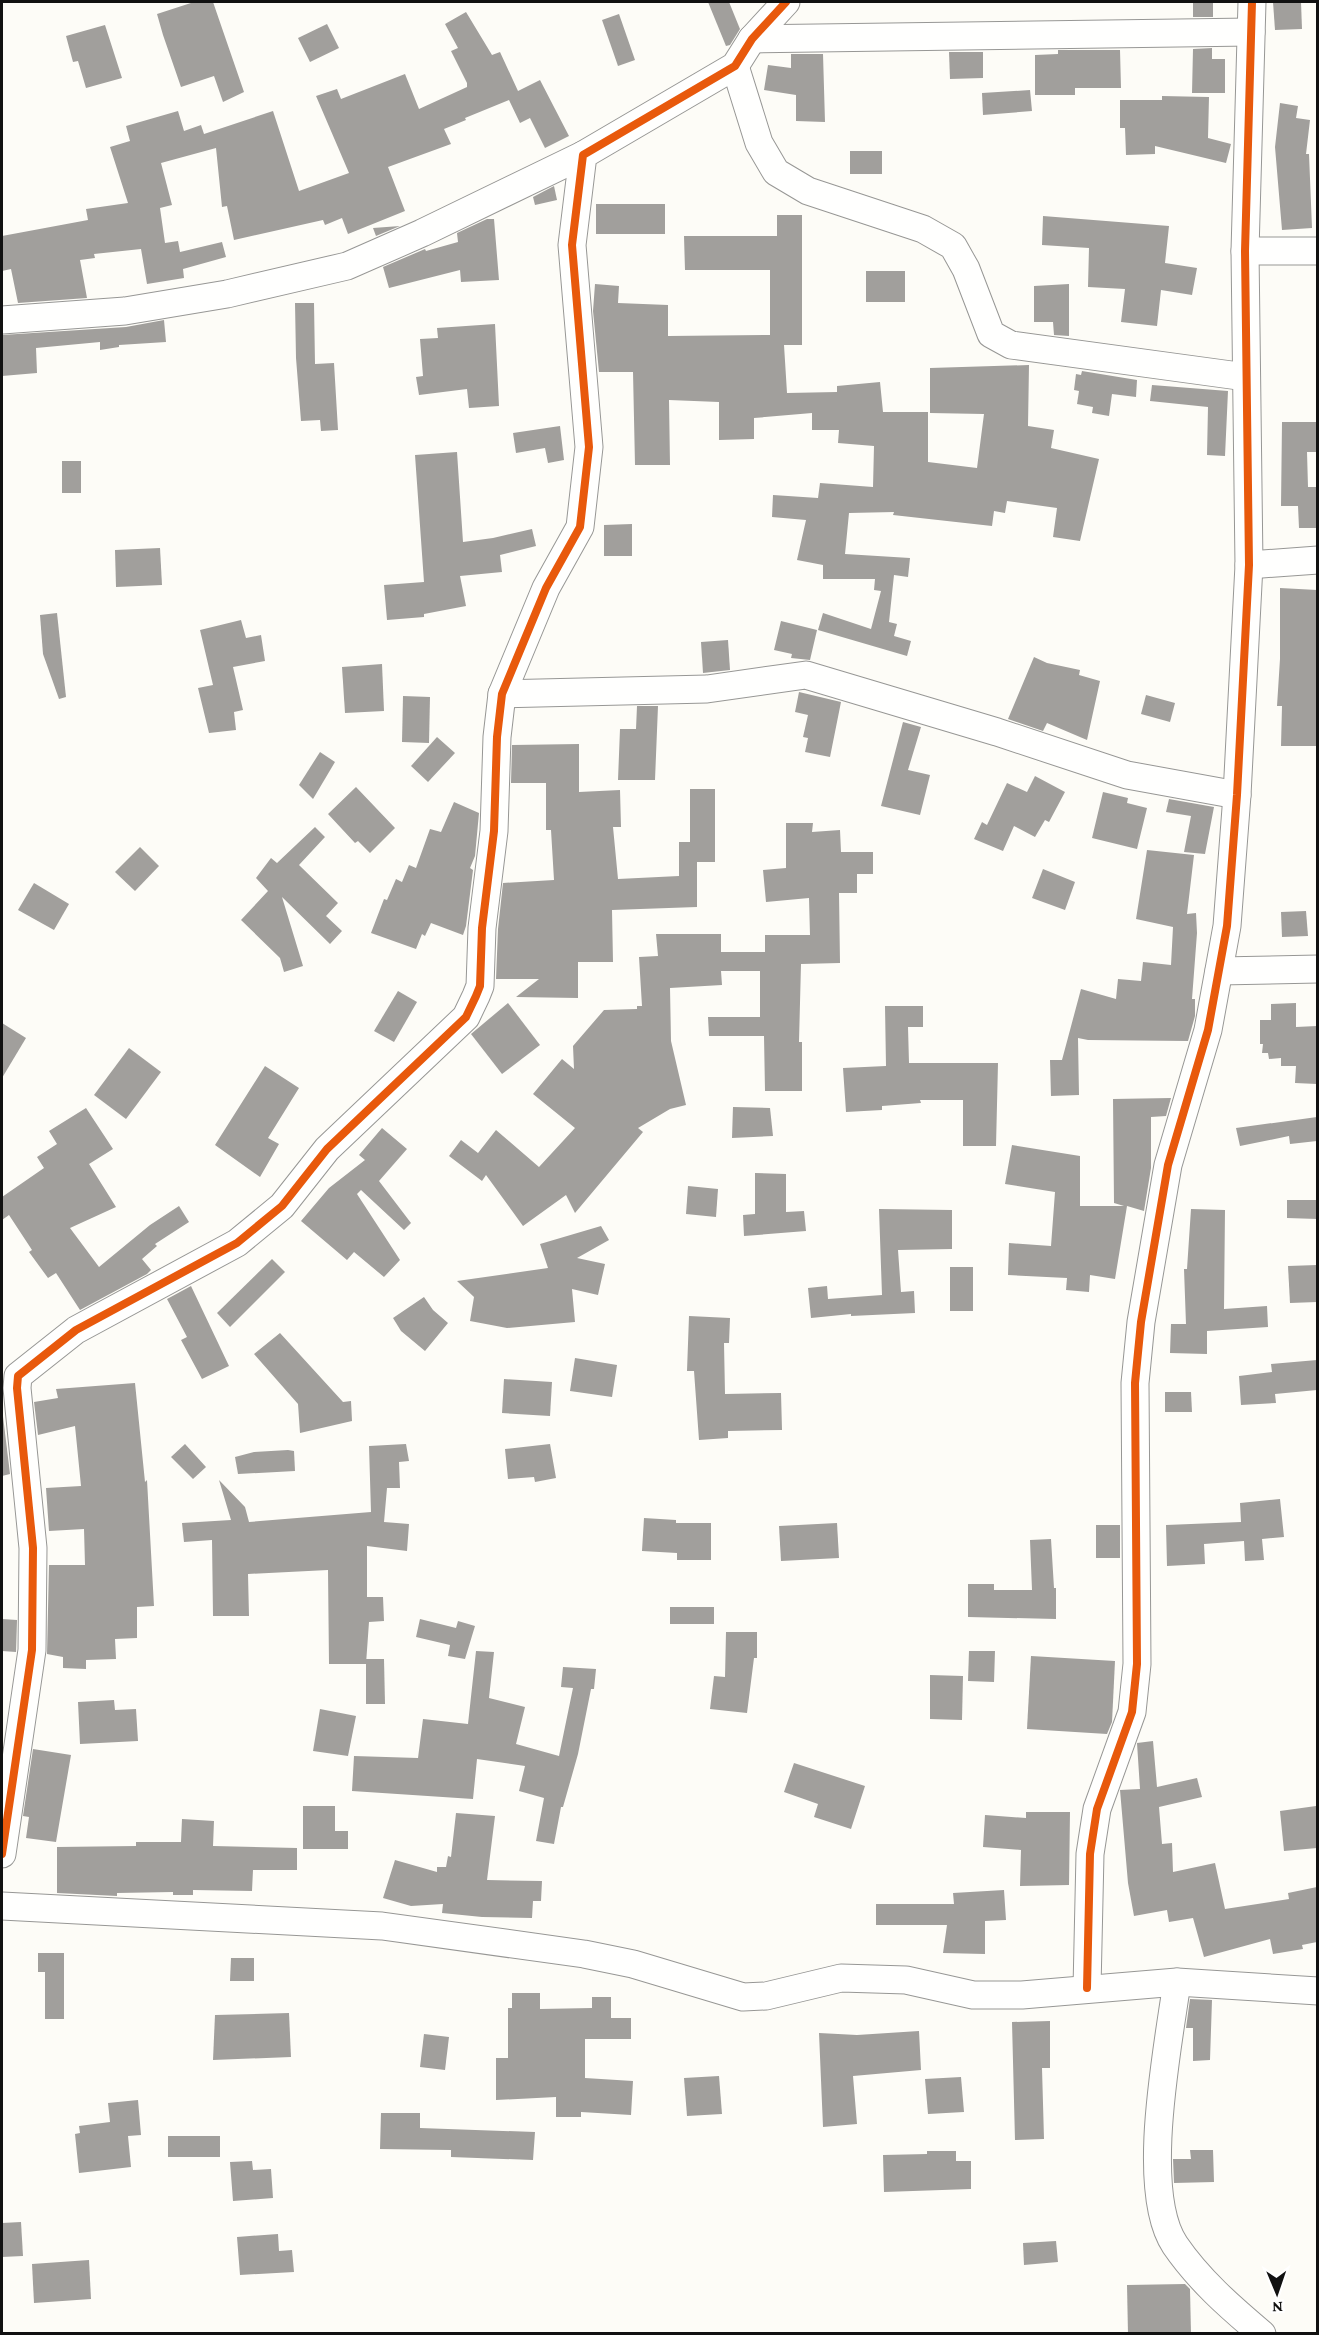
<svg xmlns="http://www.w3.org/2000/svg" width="1319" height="2335" font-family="'Crimson Pro',serif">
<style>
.building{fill:#a19f9c}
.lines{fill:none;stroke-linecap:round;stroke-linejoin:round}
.minor-casing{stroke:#979795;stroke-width:29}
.minor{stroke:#fffffe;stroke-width:27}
.cycleway-casing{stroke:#fff;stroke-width:11}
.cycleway{stroke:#e8590c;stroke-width:8}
</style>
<rect width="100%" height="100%" fill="#fdfcf7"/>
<!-- building -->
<g class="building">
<path d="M194,2H213L244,92L223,102L214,76L181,87L163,35L157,14Z"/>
<path d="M708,2H729L740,29L730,45L726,46Z"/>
<rect x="1193" y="2" width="20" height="15"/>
<path d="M1273,2H1301L1302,29L1275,30Z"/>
<path d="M466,12L492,55L500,52L518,91L540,80L569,136L545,148L530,118L520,123L509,100L465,118L466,120L444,129L451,144L388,167L405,211L348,234L342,218L325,225L323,220L234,240L227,206L222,207L216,148L161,163L172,205L160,208L165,243L178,241L180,252L222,242L226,257L183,269L184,278L147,284L141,249L94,254L95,258L80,260L87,298L18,303L11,269L2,271V236L88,220L86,209L128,203L110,147L130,141L126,126L178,111L184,131L201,125L204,134L273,111L299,191L349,173L316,96L337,89L341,99L405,74L419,109L467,87V83L451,51L458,48L445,24Z"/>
<path d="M619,14L635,60L618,66L602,20Z"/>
<path d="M327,24L339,48L310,62L298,38Z"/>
<path d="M105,25L122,78L86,88L78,61L73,62L66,36Z"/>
<path d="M1212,48V59H1225V93H1192L1193,49Z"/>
<path d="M1058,50H1120L1121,88H1075V95H1035V55L1058,54Z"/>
<path d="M949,52H983V78L950,79Z"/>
<path d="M791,54H823L825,122L796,121V95L764,90L768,65L791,68Z"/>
<path d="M1030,90L1032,111L983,115L982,93Z"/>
<path d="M1162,96L1209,97L1208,138L1231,144L1226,163L1155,146V154L1126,155L1125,128H1120V100H1162Z"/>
<path d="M1280,103L1298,106L1296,118L1310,120L1306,154H1309L1312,228L1282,230L1275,147Z"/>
<rect x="850" y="151" width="32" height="23"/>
<path d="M554,186L557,200L535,205L533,197Z"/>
<rect x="596" y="204" width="69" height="30"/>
<path d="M777,215H802V345H784L787,393L837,392V386L880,382L883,412H928V462L977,468L984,414L930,413V368L1029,365L1028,426L1054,430L1051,448L1099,459L1080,541L1053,537L1057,508L1007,501L1005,513L994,511L992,526L893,515L894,512L849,513L845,554L910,558L908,577L894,575L889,622L897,624L894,636L911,641L907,656L818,630L823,613L871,629L881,591L874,590L875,579H823V565L797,560L806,520L772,517L773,495L818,498L820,483L873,487L874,446L838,443L839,430H812V413L754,418V439L719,440V402L669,400L670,465H635L633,372H599L593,311L595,284L619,286L618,303L668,305V336L770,335V270H685L684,236H777Z"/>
<path d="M1043,216L1169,226L1165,263L1197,268L1192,295L1161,290L1157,326L1121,322L1125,289L1088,287L1089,248L1042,245Z"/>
<path d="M487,219H494L499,280L461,282L460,270L389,288L383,267L425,249L426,251L458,242L457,233Z"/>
<path d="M400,226L376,236L373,228Z"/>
<rect x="866" y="271" width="39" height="31"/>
<path d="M1069,284V336L1054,335L1053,322H1034V286Z"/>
<path d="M295,303H314L315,364L334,363L338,430L321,431L320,420L301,421L296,358Z"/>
<path d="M164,320L166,342L119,345V347L100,350V342L36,348L37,373L2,376V335L126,327Z"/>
<path d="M495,324L499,406L469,408L467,389L419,395L416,377L423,376L420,339L438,338L437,328Z"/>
<path d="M1082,371L1137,380L1136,397L1112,394L1109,416L1092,413L1093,407L1077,404L1079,391L1074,390L1076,374L1081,375Z"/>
<path d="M1152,385L1228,391L1225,456L1207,455L1208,407L1150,401Z"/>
<path d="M1282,422H1317V452H1307L1308,487H1317V528H1299L1298,506H1281Z"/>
<path d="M560,426L564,460L548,463L545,448L516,453L513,433Z"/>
<path d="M457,452L463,542L493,538L532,529L536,546L500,555L502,572L460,576L466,606L424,614V617L387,620L384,585L424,582L415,455Z"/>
<rect x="62" y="461" width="19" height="32"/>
<path d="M632,524V556H604V525Z"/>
<path d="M160,548L162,585L116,587L115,550Z"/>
<path d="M1280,588L1317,590V746H1281L1282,706H1277L1280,659Z"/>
<path d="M57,613L66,697L59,699L43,654L40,615Z"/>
<path d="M241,620L246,638L261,635L265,661L233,667L243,710L234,712L236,730L209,733L198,688L213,685L200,630Z"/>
<path d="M781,621L817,630L810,660L791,658L792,654L774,650Z"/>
<path d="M728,640L730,670L703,673L701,642Z"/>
<path d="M1034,657L1047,663L1080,670L1079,675L1100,681L1087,740L1047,723L1043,731L1008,719Z"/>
<path d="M382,664L384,711L345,713L342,667Z"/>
<path d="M799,692L841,702L830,757L805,752L808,738L803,737L808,715L795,712Z"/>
<path d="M1146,695L1175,703L1170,722L1141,714Z"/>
<path d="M403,696L430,697L429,743L402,742Z"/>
<path d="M637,706H658L655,780H618L620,729H636Z"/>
<path d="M903,722L921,727L908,770L930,775L920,815L881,806Z"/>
<path d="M437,737L455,753L428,782L411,766Z"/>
<path d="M579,744V792L620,790L621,827H613L618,879L679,876V842H690V789H715V862H697V907L612,910L613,962H578V998L516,997L539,979H496L498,929L503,883L554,880L551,830H546V783H511L512,745Z"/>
<path d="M320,752L335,762L313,799L299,785Z"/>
<path d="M1035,776L1065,792L1049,822L1045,820L1035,837L1014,826L1003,851L974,839L982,822L987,825L1007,783L1027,792Z"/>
<path d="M356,787L395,828L370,853L358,841L355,843L328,814Z"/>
<path d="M1103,792L1128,798L1127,803L1147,808L1137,849L1092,838Z"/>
<path d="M1169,799L1214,807L1205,854L1184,852L1191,816L1166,812Z"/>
<path d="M454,802L479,813L475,856L470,868L473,870L466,926L463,935L431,923L425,936L422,934L416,949L371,933L384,899L387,900L396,879L402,882L409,865L416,868L430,829L441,832Z"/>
<path d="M786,823H813L812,832L840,830L841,852H873V874H857V893H839L840,963L801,964L799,1042H802V1091H765L764,1036H709L708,1017H760V971H721L722,985L670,988L671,1041L686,1105L670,1109L638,1128L643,1132L575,1213L566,1195L523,1226L486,1175L482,1181L449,1156L461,1140L478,1153L496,1130L539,1167L575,1128L533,1094L562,1059L574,1069L573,1046L604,1010L637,1009V1006H642L639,957L658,956L656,934H721V952H765V935H810L809,898L766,902L763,870L786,868Z"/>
<path d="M315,827L325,837L299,865L338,903L326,916L342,931L330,944L282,897L303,966L284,972L280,958L241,920L268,891L256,878L271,858L277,863Z"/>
<path d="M140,847L159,866L135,891L115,872Z"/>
<path d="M1147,850L1194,855L1187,914L1196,913L1197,933L1192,999H1195V1016L1188,1041L1088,1040L1078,1038L1079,1095L1051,1096L1050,1060H1062L1081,989L1116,999L1118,979L1141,981L1143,962L1171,965L1173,927L1136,919Z"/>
<path d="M1043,869L1075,882L1065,910L1032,898Z"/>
<path d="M34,883L69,904L54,930L18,910Z"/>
<path d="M1306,911L1308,936L1282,937L1281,912Z"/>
<path d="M398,991L417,1002L394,1042L374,1031Z"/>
<path d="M508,1003L540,1045L502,1074L471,1034Z"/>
<path d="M1296,1003V1027L1317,1026V1084L1295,1083L1296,1066H1281V1058L1269,1059L1268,1053H1262L1263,1044H1260V1020H1271V1004Z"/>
<path d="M885,1006H923V1027H908L909,1063H998L996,1146H963V1100H920L921,1103L882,1106V1110L846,1112L843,1068L886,1066Z"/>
<path d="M2,1023L26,1038L2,1078Z"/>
<path d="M129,1048L161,1072L126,1119L94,1095Z"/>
<path d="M265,1066L299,1088L268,1138L279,1144L260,1177L215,1145Z"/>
<path d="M1171,1098L1166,1116L1151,1117V1168L1144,1211L1127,1206L1115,1279L1090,1275L1089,1292L1066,1290L1067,1278L1008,1275L1009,1243L1051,1246L1055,1192L1005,1184L1012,1145L1080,1156V1206H1124L1114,1203L1113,1099Z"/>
<path d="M733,1107L770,1108L773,1136L732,1138Z"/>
<path d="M86,1108L113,1149L89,1164L116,1207L70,1228L99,1267L150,1225L179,1206L189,1222L155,1244L157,1246L142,1259L151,1270L147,1274L80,1310L56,1273L48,1278L29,1252L32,1250L9,1215L2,1220V1197L44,1168L37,1157L57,1144L49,1131Z"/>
<path d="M1317,1117V1141L1290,1144L1289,1136L1240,1146L1236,1128Z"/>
<path d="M382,1128L407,1149L379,1181L411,1223L404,1230L361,1190L357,1194L400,1260L384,1277L354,1252L347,1260L301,1221L329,1188L365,1160L359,1155Z"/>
<path d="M755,1173L786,1174V1212L804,1211L806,1231L744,1236L743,1215L755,1214Z"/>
<path d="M688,1186L718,1189L716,1217L686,1214Z"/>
<path d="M1287,1200H1317V1219L1287,1218Z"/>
<path d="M879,1209L952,1210V1249L898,1250L901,1292L914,1291L915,1313L851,1316V1314L811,1318L808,1288L827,1286L828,1299L882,1295Z"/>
<path d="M1191,1209L1225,1210L1224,1309L1267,1306L1268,1327L1207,1331V1354L1170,1353L1171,1324H1186L1184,1269H1187Z"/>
<path d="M601,1226L609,1240L577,1258L605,1264L598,1295L572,1289L575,1322L507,1328L470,1321L474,1297L457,1281L548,1268L540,1244Z"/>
<path d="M272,1259L285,1272L230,1327L217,1313Z"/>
<path d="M1317,1265V1302L1290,1303L1288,1266Z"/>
<rect x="950" y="1267" width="23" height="44"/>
<path d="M191,1286L229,1366L202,1379L181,1340L187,1337L167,1299Z"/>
<path d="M424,1297L433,1310L448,1323L425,1351L401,1331L393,1318Z"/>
<path d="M689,1316L730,1318L729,1343H724L725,1394L781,1393L782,1430L728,1431V1438L699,1440L694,1371H687Z"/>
<path d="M280,1333L343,1402L351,1401L352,1421L300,1433L298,1404L254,1354Z"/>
<path d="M575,1358L617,1365L612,1397L570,1391Z"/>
<path d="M1317,1360V1390L1275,1394L1276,1403L1241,1405L1239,1376L1272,1372L1271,1364Z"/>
<path d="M504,1379L552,1382L550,1416L502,1413Z"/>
<path d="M135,1383L145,1482L147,1480L154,1606L137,1607V1638L115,1639L116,1659L86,1660V1669L63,1668V1657L47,1654L49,1565H85L84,1529L49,1531L46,1488L81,1486L75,1426L38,1435L34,1402L58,1398L56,1389Z"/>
<path d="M1165,1392H1191L1192,1412H1165Z"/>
<path d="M2,1408L10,1474L2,1476Z"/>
<path d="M185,1444L206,1467L193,1479L171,1457Z"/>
<path d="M406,1444L409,1461L399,1462L400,1488H387L384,1522L409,1524L407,1551L367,1546V1597H383L384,1621L369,1622L366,1664H329L328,1570L248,1574L249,1616H213L212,1540L184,1542L182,1523L231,1520L219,1480L245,1507L249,1522L371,1512L369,1446Z"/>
<path d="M550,1444L556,1478L535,1482L534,1477L508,1479L505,1449Z"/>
<path d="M288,1450L294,1451L295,1471L238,1474L235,1457L254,1452Z"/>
<path d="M1280,1499L1284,1537L1262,1539L1264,1560L1245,1561L1244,1541L1204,1544L1205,1564L1167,1566L1166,1525L1241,1522L1240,1503Z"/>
<path d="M644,1518L676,1520V1523H711V1560H677V1553L642,1551Z"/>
<path d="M837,1523L839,1558L781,1561L779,1526Z"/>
<rect x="1096" y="1525" width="24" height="33"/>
<path d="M1051,1539L1054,1588H1056V1619L968,1617V1584H994V1590H1032L1030,1540Z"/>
<rect x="670" y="1607" width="44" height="17"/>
<path d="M2,1619L17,1620L16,1652L2,1651Z"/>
<path d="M420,1619L456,1628L458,1621L475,1626L465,1659L448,1656L450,1645L416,1637Z"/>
<path d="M726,1632H757V1658H754L747,1713L710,1709L714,1676L725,1677Z"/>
<path d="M476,1651L494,1652L489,1698L525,1707L516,1744L559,1756L573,1688L561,1687L563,1667L596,1669L594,1689H591L578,1754L563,1807H561L554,1844L536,1841L544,1798L519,1791L525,1766L477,1759L473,1799L352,1791L354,1756L418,1758L423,1719L468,1724Z"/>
<path d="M969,1651H995L994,1682L968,1681Z"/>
<path d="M1031,1656L1115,1661L1112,1722L1107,1734L1027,1729Z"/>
<path d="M366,1659H384L385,1704H366Z"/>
<path d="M930,1675L963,1676L962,1720L930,1719Z"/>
<path d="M114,1700L115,1710L136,1709L138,1741L80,1744L78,1702Z"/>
<path d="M320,1709L356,1716L348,1756L313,1751Z"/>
<path d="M1153,1741L1157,1787L1197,1778L1202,1797L1159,1807L1162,1844L1172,1843L1173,1872L1215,1863L1225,1909L1289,1899L1288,1893L1317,1887V1942L1302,1945L1303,1949L1273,1954L1270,1939L1204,1957L1193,1918L1169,1922L1167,1910L1134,1916L1128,1883L1120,1790L1140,1789L1137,1743Z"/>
<path d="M33,1749L71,1755L56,1842L26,1838L29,1817L23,1816Z"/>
<path d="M794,1763L865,1786L851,1829L814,1817L818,1804L784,1792Z"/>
<path d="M303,1806H335V1831H348V1849H303Z"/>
<path d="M1316,1806L1317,1848L1284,1851L1280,1811Z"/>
<path d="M1026,1812H1070L1069,1885L1020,1886L1021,1850L983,1847L985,1815L1026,1818Z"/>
<path d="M456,1813L495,1816L487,1880L542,1881L541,1901H533L532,1918L482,1917L442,1913L443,1904L411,1906L383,1898L395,1860L437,1872V1867H446L448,1856L451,1857Z"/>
<path d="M182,1819L214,1821L213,1846L297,1848V1870H253L252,1891L193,1890V1895H173V1892L117,1893V1896L57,1893V1847L136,1846V1842H181Z"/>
<path d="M1004,1890L1006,1920L985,1921V1954L943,1953L947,1925H876V1904H954L953,1893Z"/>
<path d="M38,1953H64V2019H45V1972H38Z"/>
<path d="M231,1958H254V1981H230Z"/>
<path d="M512,1993H540V2009L592,2008V1997H611V2018H631V2039H585V2078L633,2081L631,2115L581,2112V2117H556V2097L496,2100V2058H508V2008H512Z"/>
<path d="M1190,1999L1212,2000L1210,2060L1193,2061V2028H1186Z"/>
<path d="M289,2013L291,2057L213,2060L215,2015Z"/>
<path d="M1050,2021V2068H1042L1044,2139L1015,2140L1012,2022Z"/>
<path d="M919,2031L921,2070L853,2076L857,2124L823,2127L819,2033L857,2035Z"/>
<path d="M424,2034L449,2037L445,2070L420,2067Z"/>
<path d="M719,2076L722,2114L687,2116L684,2078Z"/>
<path d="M961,2077L964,2112L928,2114L925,2079Z"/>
<path d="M138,2100L141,2135L128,2136L131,2167L79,2173L75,2134L80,2133L79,2126L110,2122L108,2103Z"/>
<path d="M381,2113H420V2128L535,2132L533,2160L451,2157V2150L380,2149Z"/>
<rect x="168" y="2136" width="52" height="21"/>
<path d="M1190,2150H1213L1214,2182L1174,2183L1173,2159H1191Z"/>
<path d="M927,2151H956V2161H971V2189L884,2192L883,2155L927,2154Z"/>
<path d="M252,2161L253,2170L271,2169L273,2198L233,2201L230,2162Z"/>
<path d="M21,2222L23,2256L2,2257V2223Z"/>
<path d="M278,2234L279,2251L292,2250L294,2272L240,2275L237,2237Z"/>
<path d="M1056,2241L1058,2262L1024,2265L1023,2243Z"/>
<path d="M89,2260L91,2299L34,2303L32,2264Z"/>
<path d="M1185,2284L1190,2289L1191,2334H1128L1127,2285Z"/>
</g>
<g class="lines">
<defs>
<g id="minor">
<path d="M752,39L1251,32"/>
<path d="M735,66L759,143L776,172L808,191L923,229L953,246L966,269L991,334L1011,345L1246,377"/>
<path d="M1245,251H1318"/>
<path d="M2,320L125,311L227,294L347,266L422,233L583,155"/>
<path d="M1249,565L1318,560"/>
<path d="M502,694L707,689L806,675L997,732L1127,775L1237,795"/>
<path d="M1219,971L1318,969"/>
<path d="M2,1854L32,1650L33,1548L17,1388L18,1376L76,1330L237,1243L282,1206L327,1149L466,1017L476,996L480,986L482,928L494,831L497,737L502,694L546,588L580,527L589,447L572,245L583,155L735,66L752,39L786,2"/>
<path d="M2,1906L382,1926L584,1954L633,1964L743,1997L766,1996L841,1978L906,1980L973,1995H1022L1177,1982L1318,1991"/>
<path d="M1177,1982C1168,2047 1139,2191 1175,2245C1199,2280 1230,2307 1262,2334"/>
<path d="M1087,1988L1090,1854L1097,1809L1132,1712L1137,1664L1135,1383L1141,1322L1168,1165L1208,1030L1227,926L1237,795L1249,565L1245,251L1252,2"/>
</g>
</defs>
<!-- minor casing -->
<use href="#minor" class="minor-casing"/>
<!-- minor -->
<use href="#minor" class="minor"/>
<defs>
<g id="cycleway">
<path d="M2,1854L32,1650L33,1548L17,1388L18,1376L76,1330L237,1243L282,1206L327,1149L466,1017L476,996L480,986L482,928L494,831L497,737L502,694L546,588L580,527L589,447L572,245L583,155L735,66L752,39L786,2"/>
<path d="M1087,1988L1090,1854L1097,1809L1132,1712L1137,1664L1135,1383L1141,1322L1168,1165L1208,1030L1227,926L1237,795L1249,565L1245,251L1252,2"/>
</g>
</defs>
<!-- cycleway casing -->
<use href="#cycleway" class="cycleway-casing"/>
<!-- cycleway -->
<use href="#cycleway" class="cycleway"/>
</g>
<!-- border -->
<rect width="1319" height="2335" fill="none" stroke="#111111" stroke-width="6"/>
<!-- north arrow -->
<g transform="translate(1277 2293) rotate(178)" stroke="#ffffff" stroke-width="4.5" paint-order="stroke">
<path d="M0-4.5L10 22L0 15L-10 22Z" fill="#111111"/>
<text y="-9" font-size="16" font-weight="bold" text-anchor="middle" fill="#111111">N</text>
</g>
</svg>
